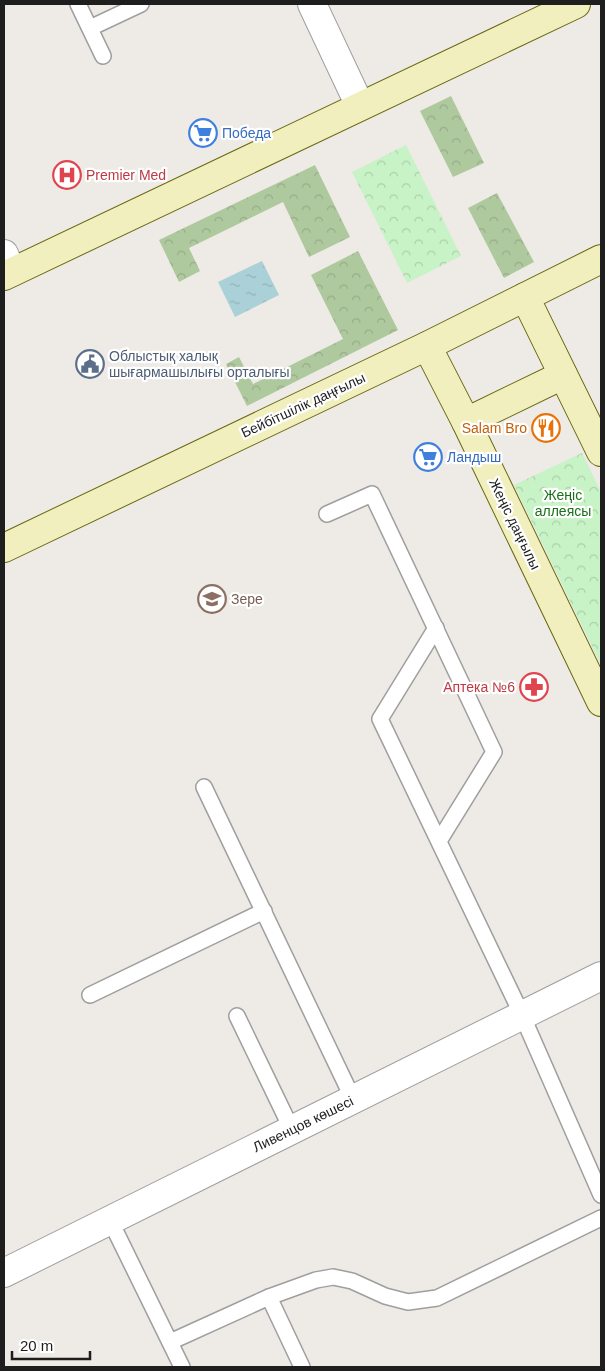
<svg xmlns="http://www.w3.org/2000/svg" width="605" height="1371" font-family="Helvetica,sans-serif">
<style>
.forest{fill:url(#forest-crowns)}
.park{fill:url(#park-crowns)}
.water{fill:url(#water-ripples)}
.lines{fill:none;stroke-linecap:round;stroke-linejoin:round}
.lane-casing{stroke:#9f9f9f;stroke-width:18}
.street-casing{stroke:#9f9f9f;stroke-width:30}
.secondary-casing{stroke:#696911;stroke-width:30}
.lane{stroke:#fff;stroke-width:15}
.street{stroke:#fff;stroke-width:28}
.secondary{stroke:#f2efbe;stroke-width:28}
.labels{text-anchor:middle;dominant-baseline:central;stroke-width:4.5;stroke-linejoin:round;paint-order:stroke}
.shop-label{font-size:14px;fill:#366cbe;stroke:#fff;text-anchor:start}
.health-label{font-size:14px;fill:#be3a42;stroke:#fff;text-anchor:start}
.service-label{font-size:14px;fill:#4e5e75;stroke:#fff;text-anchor:start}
.street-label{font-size:14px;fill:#1e1e1e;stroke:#fff}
.food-label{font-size:14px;fill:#c56008;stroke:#fff;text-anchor:end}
.park-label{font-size:14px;fill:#197017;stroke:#fff}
.education-label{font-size:14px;fill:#785e54;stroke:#fff;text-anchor:start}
</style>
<defs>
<pattern id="forest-crowns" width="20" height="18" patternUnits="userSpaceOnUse" patternTransform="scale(1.25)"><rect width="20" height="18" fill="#afc99e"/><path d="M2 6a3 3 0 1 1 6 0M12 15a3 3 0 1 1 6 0" fill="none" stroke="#96ac88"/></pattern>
<pattern id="park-crowns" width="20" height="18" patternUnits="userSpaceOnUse" patternTransform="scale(1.25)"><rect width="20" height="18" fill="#c8f3c6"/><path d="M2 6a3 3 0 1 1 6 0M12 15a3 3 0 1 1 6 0" fill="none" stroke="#abd0aa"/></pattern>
<pattern id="water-ripples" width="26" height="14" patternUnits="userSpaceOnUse" patternTransform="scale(1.25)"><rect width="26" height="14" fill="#aad1d7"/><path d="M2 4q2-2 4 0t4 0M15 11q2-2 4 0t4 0" fill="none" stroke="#92b3b8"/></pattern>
</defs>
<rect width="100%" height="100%" fill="#eeeae5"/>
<!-- forest -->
<g class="forest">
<path d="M451,96L484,163L453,177L420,111Z"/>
<path d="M315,165L350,237L309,257L283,202L189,248L200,271L179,282L159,240Z"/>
<path d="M497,193L534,262L504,278L468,208Z"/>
<path d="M358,251L398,330L247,406L226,364L239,357L253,384L343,339L311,275Z"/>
</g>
<!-- park -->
<g class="park">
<path d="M406,145L461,256L407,283L352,172Z"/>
<path d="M582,453L601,492V665L514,485Z"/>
</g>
<!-- water -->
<path class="water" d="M262,261L279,295L235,317L218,282Z"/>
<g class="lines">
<defs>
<g id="lane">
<path d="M78,4L103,56"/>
<path d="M90,28L141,4"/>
<path d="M327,514L372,494L494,752L439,841"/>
<path d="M436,628L380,719L522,1015L601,1195"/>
<path d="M204,787L353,1099"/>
<path d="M90,995L264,911"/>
<path d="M237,1016L292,1130"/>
<path d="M110,1220L182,1367"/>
<path d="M269,1297L302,1367"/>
<path d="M170,1342L269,1297L316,1280L333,1277L352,1281L385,1296L408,1302L437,1298L601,1218"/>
</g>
<g id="street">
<path d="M312,4L360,106"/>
<path d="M4,254L12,272"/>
<path d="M4,1273L601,976"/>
</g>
<g id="secondary">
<path d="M4,276L576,4"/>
<path d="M525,297L601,452"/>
<path d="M427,346L466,422L601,702"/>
<path d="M466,422L563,375"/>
<path d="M4,548L427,346L601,259"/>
</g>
</defs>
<!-- lane casing -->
<use href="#lane" class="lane-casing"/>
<!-- street casing -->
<use href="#street" class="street-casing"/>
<!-- secondary casing -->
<use href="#secondary" class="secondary-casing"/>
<!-- lane -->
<use href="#lane" class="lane"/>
<!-- street -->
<use href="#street" class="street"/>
<!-- secondary -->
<use href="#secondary" class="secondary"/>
</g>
<!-- icons -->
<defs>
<symbol id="supermarket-ring" viewBox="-11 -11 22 22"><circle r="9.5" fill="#fff" stroke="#3f7fe0" stroke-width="1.5"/><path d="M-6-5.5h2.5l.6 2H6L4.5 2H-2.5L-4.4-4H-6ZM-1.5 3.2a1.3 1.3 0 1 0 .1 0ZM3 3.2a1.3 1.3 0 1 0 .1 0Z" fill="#3f7fe0"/></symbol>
<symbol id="hospital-ring" viewBox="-11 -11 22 22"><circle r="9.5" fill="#fff" stroke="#e0444e" stroke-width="1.5"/><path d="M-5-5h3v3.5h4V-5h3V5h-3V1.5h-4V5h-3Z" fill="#e0444e"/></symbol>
<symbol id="civic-ring" viewBox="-11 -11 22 22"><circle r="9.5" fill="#fff" stroke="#5c6f8a" stroke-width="1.5"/><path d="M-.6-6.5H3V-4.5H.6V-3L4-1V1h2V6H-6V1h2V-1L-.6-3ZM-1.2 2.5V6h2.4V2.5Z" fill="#5c6f8a"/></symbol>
<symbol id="restaurant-ring" viewBox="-11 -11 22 22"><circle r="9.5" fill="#fff" stroke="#e8710a" stroke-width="1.5"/><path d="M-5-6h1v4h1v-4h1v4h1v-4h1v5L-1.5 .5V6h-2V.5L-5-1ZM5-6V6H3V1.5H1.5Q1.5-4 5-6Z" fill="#e8710a"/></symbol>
<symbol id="school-ring" viewBox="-11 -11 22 22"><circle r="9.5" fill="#fff" stroke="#8d6e63" stroke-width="1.5"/><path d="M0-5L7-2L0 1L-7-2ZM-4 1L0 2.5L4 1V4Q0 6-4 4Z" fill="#8d6e63"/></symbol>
<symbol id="pharmacy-ring" viewBox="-11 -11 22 22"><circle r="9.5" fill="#fff" stroke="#e0444e" stroke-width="1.5"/><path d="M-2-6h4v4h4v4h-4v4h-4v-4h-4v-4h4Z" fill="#e0444e"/></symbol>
</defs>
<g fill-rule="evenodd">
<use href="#supermarket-ring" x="187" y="117" width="32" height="32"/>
<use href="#hospital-ring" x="51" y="159" width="32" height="32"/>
<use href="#civic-ring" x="74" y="348" width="32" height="32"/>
<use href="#restaurant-ring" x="530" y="412" width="32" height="32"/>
<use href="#supermarket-ring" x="412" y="441" width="32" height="32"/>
<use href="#school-ring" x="196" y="583" width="32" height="32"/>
<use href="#pharmacy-ring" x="518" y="671" width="32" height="32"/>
</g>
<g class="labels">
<!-- shop labels -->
<g class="shop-label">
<text x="222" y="133">Победа</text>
<text x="447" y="457">Ландыш</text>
</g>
<!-- health labels -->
<g class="health-label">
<text x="86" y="175">Premier Med</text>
<text x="515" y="687" text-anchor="end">Аптека №6</text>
</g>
<!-- service labels -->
<g class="service-label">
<text x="109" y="356">Облыстық халық<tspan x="109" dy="16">шығармашылығы орталығы</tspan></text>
</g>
<!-- street labels -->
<g class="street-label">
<text transform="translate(303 405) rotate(-25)">Бейбітшілік даңғылы</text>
<text transform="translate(515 524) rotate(64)">Жеңіс даңғылы</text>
<text transform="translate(303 1124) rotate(-26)">Ливенцов көшесі</text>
</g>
<!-- food labels -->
<g class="food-label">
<text x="527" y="428">Salam Bro</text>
</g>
<!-- park labels -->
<g class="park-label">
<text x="563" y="495">Жеңіс<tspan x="563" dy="16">аллеясы</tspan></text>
</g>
<!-- education labels -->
<g class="education-label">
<text x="231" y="599">Зере</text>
</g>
</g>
<!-- border -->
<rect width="605" height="1371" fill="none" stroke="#1e1e1e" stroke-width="10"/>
<!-- scale -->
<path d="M12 1351v8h78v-8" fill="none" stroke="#1e1e1e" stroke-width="2.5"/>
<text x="20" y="1351" font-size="15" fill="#1e1e1e" stroke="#ffffff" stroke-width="4" paint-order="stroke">20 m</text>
</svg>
